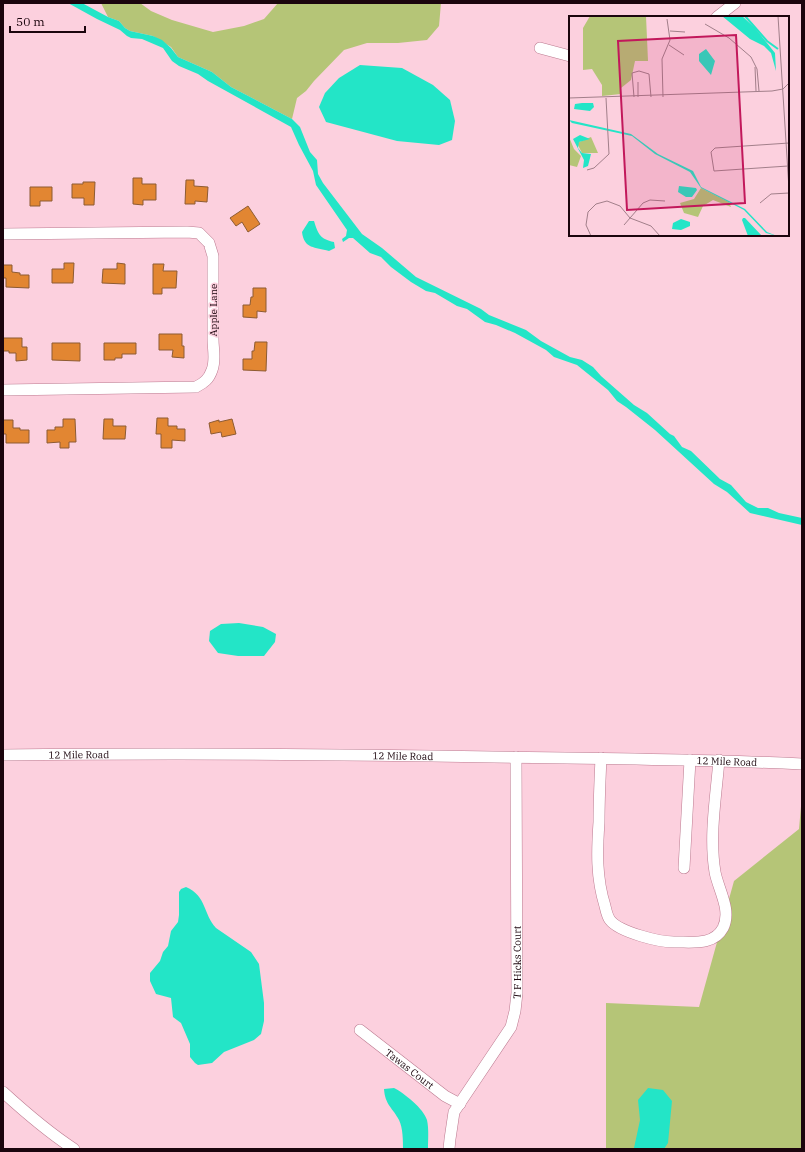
<svg xmlns="http://www.w3.org/2000/svg" width="805" height="1152" font-family="'IBM Plex Serif',serif">
<style>
.green{fill:#b5c577}
.water{fill:#23e5c7}
.building{fill:#e28632;stroke:#8d5b32}
.lines{fill:none;stroke-linecap:round;stroke-linejoin:round}
.minor-casing{stroke:#bc7a90;stroke-width:12}
.minor{stroke:#fff;stroke-width:11}
.labels{text-anchor:middle;dominant-baseline:central;stroke-width:3;stroke-linejoin:round;paint-order:stroke}
.street-label{font-size:10px;fill:#1b050d;stroke:#fcd0de}
.inset-river{fill:none;stroke:#23e5c7;stroke-width:2}
.inset-road{fill:none;stroke:#a27f8a;stroke-width:1}
.view{fill:#c2185b;fill-opacity:0.15;stroke:#c2185b;stroke-width:2}
.inset-edge{fill:none;stroke:#1b050d;stroke-width:2}
</style>
<rect width="100%" height="100%" fill="#fcd0de"/>
<!-- green -->
<g class="green">
<path d="M101,3H140L151,11L172,20L213,32L244,26L264,19L278,3H441L439,26L427,40L398,43H367L344,50L314,81L306,91L297,98L292,119L231,87L212,72L178,57L171,47L153,36L130,31L125,28L119,21L108,17Z"/>
<path d="M802,795V1149H606V1003L699,1007L734,881L799,829Z"/>
</g>
<!-- water -->
<g class="water">
<path d="M68,3H82L108,17L119,21L125,28L130,31L153,36L162,40L171,48L178,57L212,72L231,87L292,119L300,127L310,152L317,160L318,174L323,183L362,234L382,248L416,277L481,309L489,315L526,330L541,341L570,357L582,360L593,367L601,376L634,405L647,413L670,434L674,436L682,447L691,451L720,479L731,485L746,502L758,508H768L779,513L802,518V525L750,513L727,492L714,484L655,430L626,407L617,401L608,390L577,365L554,357L546,350L515,333L496,325L485,322L467,309L457,306L435,293L426,291L411,282L391,267L381,257L370,253L353,238H349L343,242L342,239L346,236L347,230L316,185L313,171L299,145L291,127L208,81L198,74L179,66L172,61L163,48L142,39L131,38L127,36L120,30L97,19Z"/>
<path d="M360,65L402,68L433,85L450,100L455,121L452,140L439,145L397,141L326,122L319,107L325,93L339,78Z"/>
<path d="M309,221H314C318,234 320,239 334,242L335,248L329,251C315,247 304,249 302,232Z"/>
<path d="M239,623L263,627L276,634L275,642L264,656H238L218,653L209,641L210,631L221,624Z"/>
<path d="M186,887C207,896 203,914 216,928L251,952L259,964L264,1003V1021L261,1034L254,1040L224,1052L212,1063L198,1065L195,1063L190,1057V1044L181,1023L173,1017L171,998L156,994L150,981V973L160,961L163,952L168,946L171,931L178,922L179,915V892L181,889Z"/>
<path d="M394,1088C404,1093 424,1109 427,1120C429,1129 428,1140 428,1149H403C403,1141 403,1128 399,1120C393,1108 385,1105 384,1089Z"/>
<path d="M648,1088L663,1090L672,1101L668,1143L664,1149L634,1148L640,1120L638,1100Z"/>
</g>
<!-- building -->
<g class="building">
<path d="M133,178H142V184H156V200H143V205L133,204Z"/>
<path d="M186,180H194V186L208,187L207,202L195,201V204H185Z"/>
<path d="M83,182H95L94,205H84V198H72V184H83Z"/>
<path d="M30,187H52V201H40V206H30Z"/>
<path d="M248,206L260,224L248,232L242,222L236,226L230,218Z"/>
<path d="M64,263H74L73,283H52V269H64Z"/>
<path d="M117,263L125,264V284L102,283L103,269H117Z"/>
<path d="M153,264H164L163,271H177L176,288H162V294H153Z"/>
<path d="M3,265H12V272L20,273V275H29V288L6,287V278H3Z"/>
<path d="M253,288H266V312L257,311V318L243,317V305H250L251,297H253Z"/>
<path d="M159,334H182V346H184V358L172,357L173,350H159Z"/>
<path d="M3,338H22V347H27V360L16,361V353H9V351H3Z"/>
<path d="M255,342H267L266,371L243,370V359H252V351H254Z"/>
<path d="M52,343H80V361L52,360Z"/>
<path d="M104,343H136V354H122V358H115V360H104Z"/>
<path d="M157,418H168V426H177V429H185V441L172,440V448H161V434H156Z"/>
<path d="M63,419H75L76,442H69V448H60V442L47,443V430H55V427H63Z"/>
<path d="M104,419H113V426H126L125,439H103Z"/>
<path d="M232,419L236,434L222,437L221,432L211,434L209,423L219,420V422Z"/>
<path d="M3,420H13V428H20V430H29V443H6V434H3Z"/>
</g>
<g class="lines">
<defs>
<g id="minor">
<path d="M717,17L735,3"/>
<path d="M540,48L570,56"/>
<path d="M3,234L187,232L199,233L209,243L213,256C213,284 213,312 213,339C213,350 216,360 212,370C209,379 204,383 196,387L3,390"/>
<path id="s1" d="M3,755C166,753 330,754 493,757C596,758 699,759 802,764"/>
<path d="M601,758C600,779 599,800 599,822C597,851 596,877 605,906C606,910 607,916 610,920C619,932 661,943 677,942C694,942 714,945 723,928C732,910 718,889 715,872C709,836 716,797 719,760"/>
<path d="M684,868L690,760"/>
<path id="s2" d="M360,1030L445,1096L460,1104"/>
<path d="M3,1092C26,1113 48,1132 74,1149"/>
<path id="s3" d="M449,1149L450,1139L454,1112L511,1027L515,1011L517,993L516,757"/>
</g>
</defs>
<!-- minor casing -->
<use href="#minor" class="minor-casing"/>
<!-- minor -->
<use href="#minor" class="minor"/>
</g>
<g class="labels">
<!-- street labels -->
<g class="street-label">
<text transform="translate(213 310) rotate(-90)">Apple Lane</text>
<text stroke="none"><textPath href="#s1" startOffset="76">12 Mile Road</textPath></text>
<text stroke="none"><textPath href="#s1" startOffset="400">12 Mile Road</textPath></text>
<text stroke="none"><textPath href="#s1" startOffset="724">12 Mile Road</textPath></text>
<text stroke="none"><textPath href="#s3" startOffset="205">T F Hicks Court</textPath></text>
<text stroke="none"><textPath href="#s2" startOffset="63">Tawas Court</textPath></text>
</g>
</g>
<!-- overview -->
<g transform="translate(569 16)">
<rect width="220" height="220" fill="#fcd0de"/>
<path d="M21,0H77L79,45H66L62,64L52,72V78L33,80V69L23,53L14,54V12ZM0,121L5,133L12,140L8,151L0,149ZM22,121L29,137H13L8,127ZM132,172L160,186L162,191L144,184L134,190L129,201L115,197L111,187L125,183Z" fill="#b5c577"/>
<path d="M153,0H173L186,12L206,37L207,55L202,37L195,30L181,23ZM137,33L146,45L142,59L130,45V38ZM13,87H24L25,91L21,95L5,93L6,88ZM0,104L62,118L89,138L124,155L132,171L176,193L198,216L208,220L197,217L175,194L132,172L121,156L86,138L63,120L3,107ZM11,119L21,123L10,126L9,132L13,137L22,138L19,150L14,152L15,144L4,123ZM110,170L127,172L128,174L123,181H117L109,176ZM174,202H176L193,220H179L173,204ZM112,203L121,206V210L112,214L103,213L104,207Z" fill="#23e5c7"/>
<path class="inset-river" d="M176,0L198,25L209,33"/>
<path class="inset-road" d="M209,0L220,173M136,8L160,22L182,41L188,53L190,75M101,15L116,16M100,29L115,39M186,51L187,75M65,81L63,57L70,55L80,58L82,81M69,81V66M94,81L93,43L101,24L98,3M0,82L203,75L214,73L220,67M219,150L145,155L142,136L146,132L220,127M18,154L25,152L40,138L37,82M191,187L202,178L220,177M55,209L74,187L81,184L96,185M22,220L17,209L19,196L27,188L38,185L51,190L61,202L82,210L91,220"/>
<path class="view" d="M167,19L176,187L58,194L49,25Z"/>
<rect width="220" height="220" class="inset-edge"/>
</g>
<!-- border -->
<rect width="805" height="1152" fill="none" stroke="#1b050d" stroke-width="8"/>
<!-- scale -->
<path d="M10 26v6h75v-6" fill="none" stroke="#1b050d" stroke-width="2"/>
<text x="16" y="26" font-size="12" fill="#1b050d" stroke="#fcd0de" stroke-width="3" paint-order="stroke">50 m</text>
</svg>
